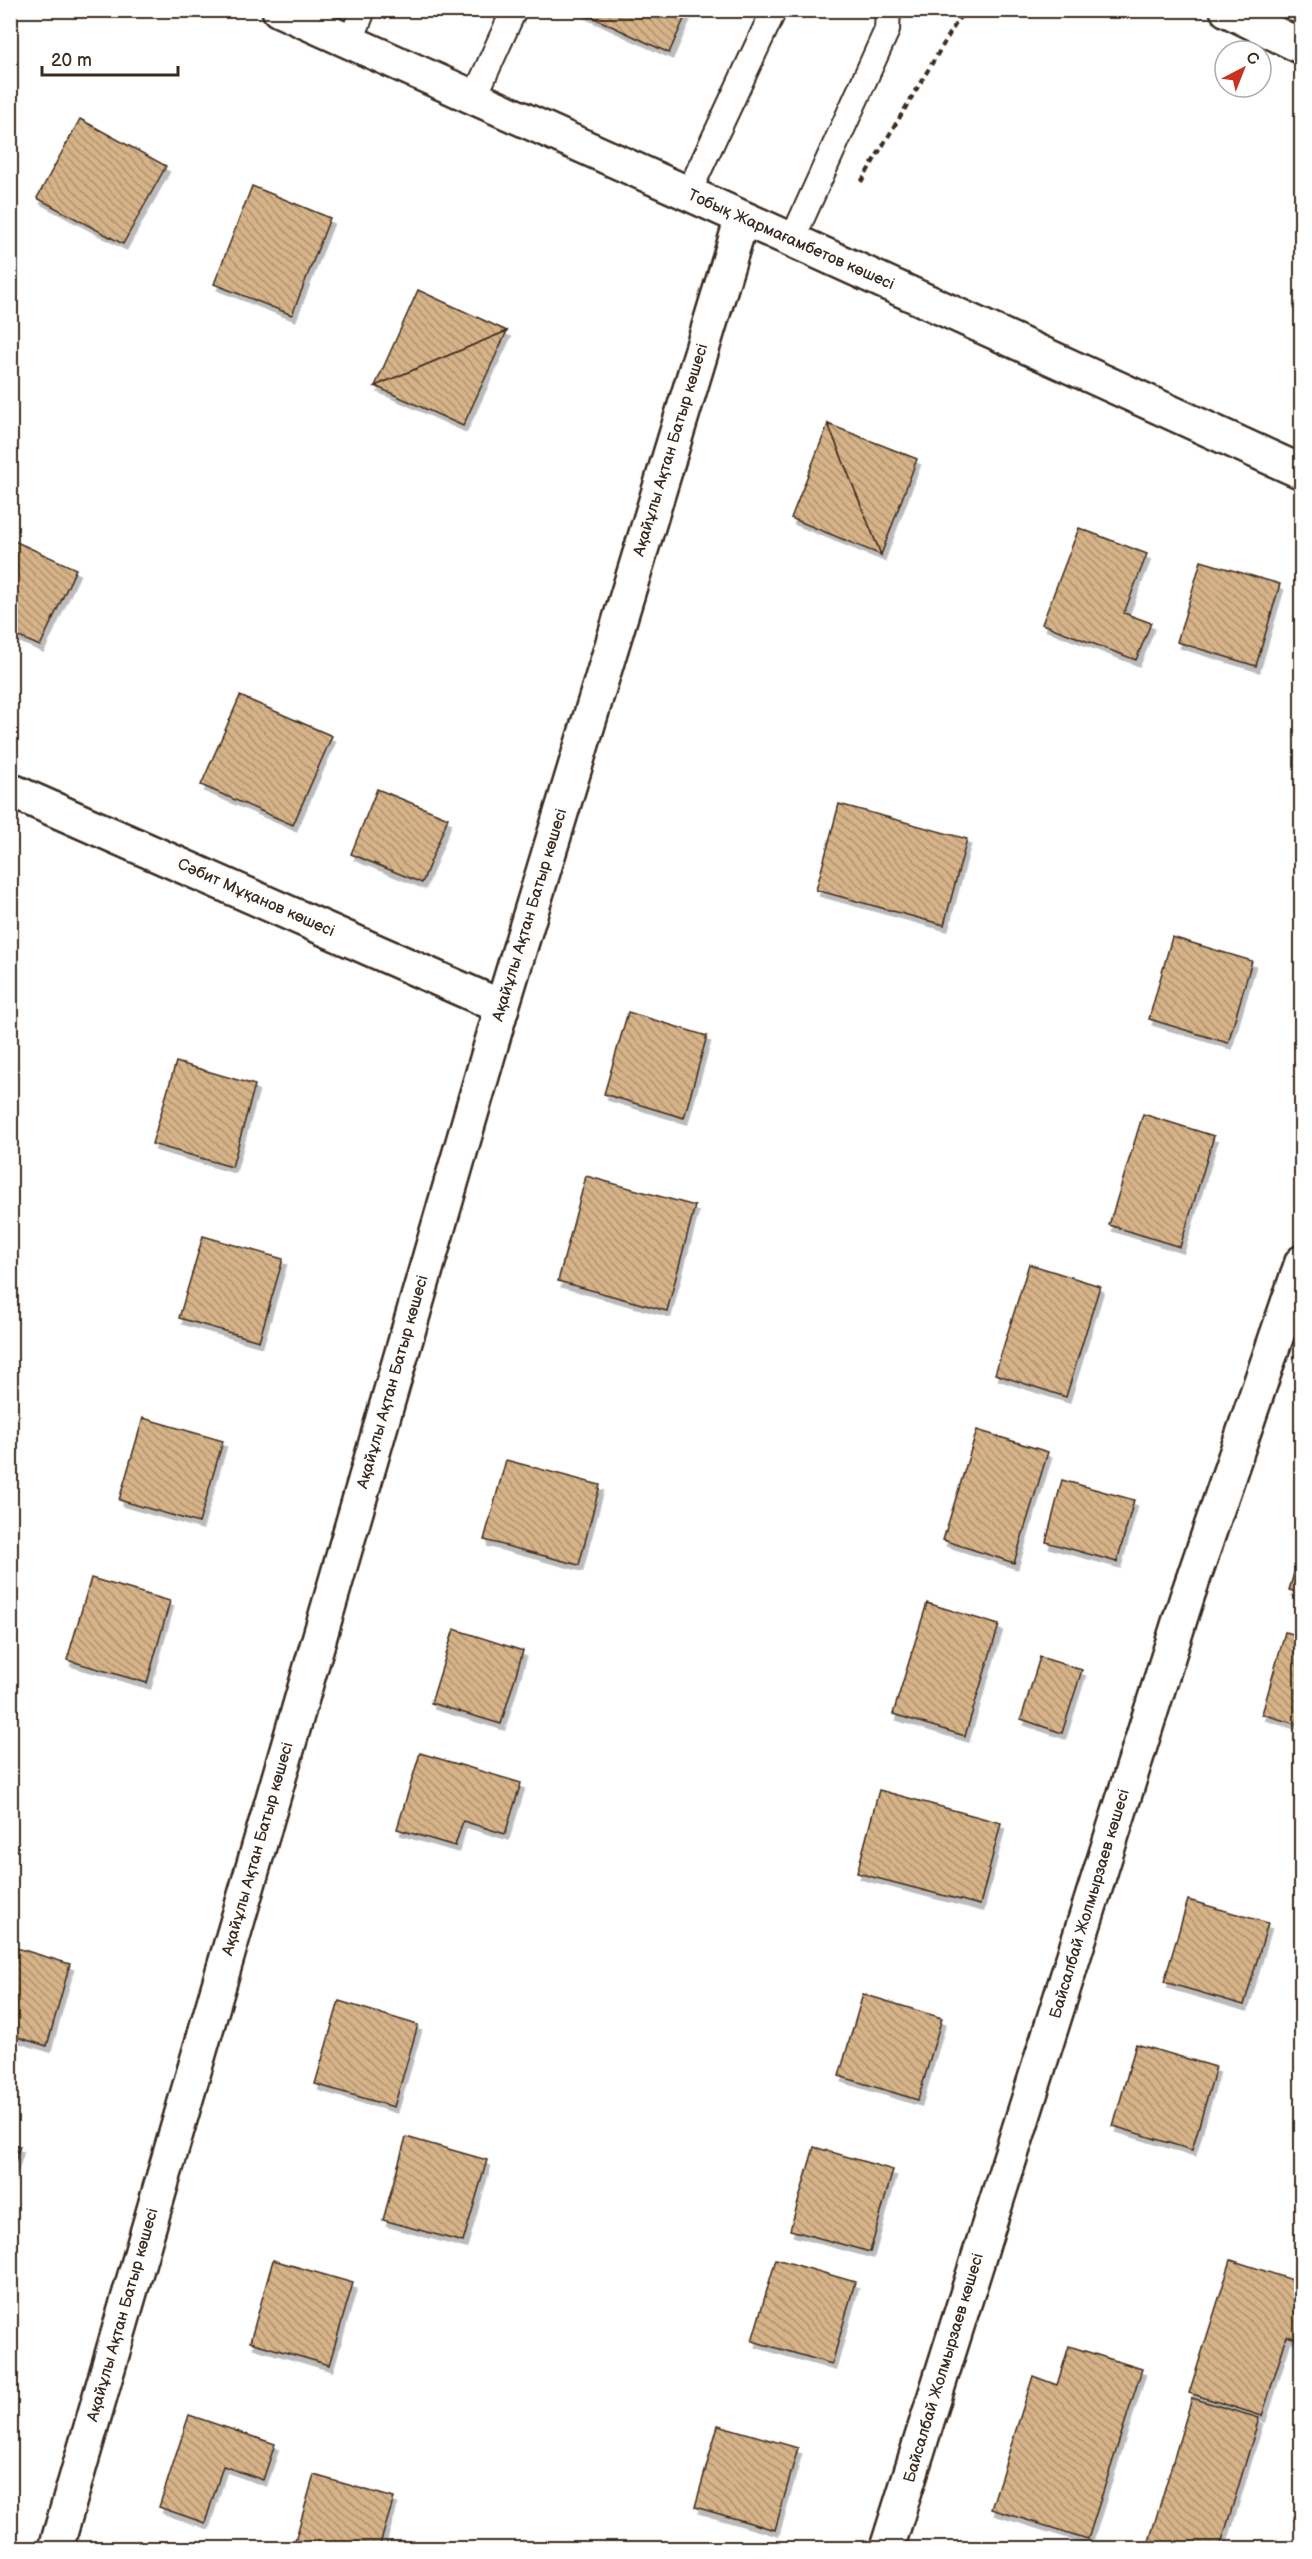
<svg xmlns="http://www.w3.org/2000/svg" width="1312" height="2559" font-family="'Balsamiq Sans',sans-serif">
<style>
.building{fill:url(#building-back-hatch);stroke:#3b2a1e;stroke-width:1.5;filter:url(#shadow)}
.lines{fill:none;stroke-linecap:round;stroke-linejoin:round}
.service-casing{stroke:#3b2a1e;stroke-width:28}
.minor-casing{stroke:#3b2a1e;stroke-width:38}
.primary-casing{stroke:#3b2a1e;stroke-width:38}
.path{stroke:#3b2a1e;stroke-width:4;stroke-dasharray:6 4.5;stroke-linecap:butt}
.service{stroke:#fff;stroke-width:24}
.minor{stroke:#fff;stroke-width:33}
.primary{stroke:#fff;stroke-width:33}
.labels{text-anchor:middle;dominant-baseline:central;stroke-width:4.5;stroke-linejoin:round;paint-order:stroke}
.street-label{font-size:16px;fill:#3b2a1e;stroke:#fff}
</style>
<defs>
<pattern id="building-back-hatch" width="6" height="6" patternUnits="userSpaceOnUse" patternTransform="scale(1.5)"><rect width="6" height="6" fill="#d6b388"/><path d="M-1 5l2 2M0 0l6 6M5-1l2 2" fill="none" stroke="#af926f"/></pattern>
<filter id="shadow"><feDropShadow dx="3.5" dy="6" stdDeviation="0" flood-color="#0004"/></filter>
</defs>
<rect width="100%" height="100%" fill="#fff"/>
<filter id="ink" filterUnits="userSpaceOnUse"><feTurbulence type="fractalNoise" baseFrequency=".0167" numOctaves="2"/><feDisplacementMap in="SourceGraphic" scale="12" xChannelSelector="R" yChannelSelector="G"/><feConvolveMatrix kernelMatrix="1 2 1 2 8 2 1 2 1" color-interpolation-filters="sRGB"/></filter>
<g filter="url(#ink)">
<!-- building -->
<g class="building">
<path d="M577,10H688L669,53Z"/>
<path d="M80,119L166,166L123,244L37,198Z"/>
<path d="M252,186L330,218L292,315L214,284Z"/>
<path d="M418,290L507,331L375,386Z"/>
<path d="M507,331L463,426L375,386Z"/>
<path d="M828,424L917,459L881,555Z"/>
<path d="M828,424L881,555L791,518Z"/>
<path d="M1079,528L1147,554L1124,613L1151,623L1136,660L1042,624Z"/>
<path d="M10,539L76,569L40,646L10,633Z"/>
<path d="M1201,561L1280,584L1256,666L1177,642Z"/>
<path d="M240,696L332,736L293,825L201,785Z"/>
<path d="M377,789L448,818L422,883L351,854Z"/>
<path d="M839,804L967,839L944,925L816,890Z"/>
<path d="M1172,937L1252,961L1228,1043L1149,1019Z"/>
<path d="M628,1012L707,1036L684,1118L604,1094Z"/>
<path d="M176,1062L255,1085L232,1167L152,1144Z"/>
<path d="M1143,1114L1214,1136L1180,1247L1109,1225Z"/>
<path d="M586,1176L695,1206L667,1311L558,1281Z"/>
<path d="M203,1236L283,1259L259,1341L179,1318Z"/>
<path d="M1029,1264L1100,1286L1066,1397L995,1374Z"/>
<path d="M143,1418L223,1441L199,1523L119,1500Z"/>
<path d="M977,1430L1048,1452L1014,1563L943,1540Z"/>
<path d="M506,1460L600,1485L579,1565L484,1540Z"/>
<path d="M1062,1480L1134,1500L1117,1562L1046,1542Z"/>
<path d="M1302,1546V1594L1289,1590Z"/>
<path d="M91,1578L170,1601L147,1683L67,1660Z"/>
<path d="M927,1603L999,1625L965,1736L893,1714Z"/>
<path d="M454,1629L523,1651L501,1724L431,1703Z"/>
<path d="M1285,1632L1302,1636V1726L1262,1714Z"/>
<path d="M1040,1657L1082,1670L1062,1733L1021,1719Z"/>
<path d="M420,1753L521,1783L505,1834L463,1821L455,1846L397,1829Z"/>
<path d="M879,1790L1001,1823L980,1905L857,1873Z"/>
<path d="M1188,1900L1268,1923L1244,2005L1164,1982Z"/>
<path d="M10,1946L70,1964L47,2046L10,2035Z"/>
<path d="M863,1994L942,2018L918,2100L839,2076Z"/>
<path d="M339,2001L418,2025L394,2107L315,2084Z"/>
<path d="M1136,2044L1216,2067L1192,2150L1113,2126Z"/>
<path d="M406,2137L487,2160L463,2242L383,2220Z"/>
<path d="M10,2144L20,2146L10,2178Z"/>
<path d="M814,2147L893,2170L870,2252L790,2230Z"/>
<path d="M776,2259L855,2282L832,2364L752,2341Z"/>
<path d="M273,2260L353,2283L329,2365L250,2342Z"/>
<path d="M1231,2260L1302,2283V2341L1287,2336L1262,2416L1189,2393Z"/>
<path d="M1069,2346L1142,2369L1088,2539L991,2509L1033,2376L1057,2385Z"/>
<path d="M1192,2398L1259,2418L1220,2548H1147Z"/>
<path d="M189,2415L275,2444L263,2480L223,2466L205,2523L159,2507Z"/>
<path d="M718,2425L798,2448L775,2530L695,2507Z"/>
<path d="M314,2475L394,2498L379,2548H293Z"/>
<path d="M1302,2508V2529L1296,2528Z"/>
</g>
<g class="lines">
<defs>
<g id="service">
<path d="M350,43L363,10"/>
<path d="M474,98L514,10"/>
<path d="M688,194L774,10"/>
<path d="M792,240L887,30L888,10"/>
</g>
<g id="minor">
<path d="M279,10L792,240L1302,472"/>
<path d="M10,790L502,1007"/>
<path d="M56,2548L502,1007L742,218"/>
<path d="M887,2548L1187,1597L1302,1262"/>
</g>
<path id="primary" d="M1227,10L1302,47"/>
</defs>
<!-- service casing -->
<use href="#service" class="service-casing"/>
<!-- minor casing -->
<use href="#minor" class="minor-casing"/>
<!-- primary casing -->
<use href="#primary" class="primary-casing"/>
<!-- path -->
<path class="path" d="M861,182L964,10"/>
<!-- service -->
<use href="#service" class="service"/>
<!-- minor -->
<use href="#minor" class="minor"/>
<!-- primary -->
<use href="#primary" class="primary"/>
</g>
</g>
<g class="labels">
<!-- street labels -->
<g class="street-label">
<text transform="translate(791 240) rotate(24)">Тобық Жармағамбетов көшесі</text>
<text transform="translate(671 450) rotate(-73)">Ақайұлы Ақтан Батыр көшесі</text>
<text transform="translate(256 898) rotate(24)">Сәбит Мұқанов көшесі</text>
<text transform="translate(530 915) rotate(-73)">Ақайұлы Ақтан Батыр көшесі</text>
<text transform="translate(393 1382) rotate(-74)">Ақайұлы Ақтан Батыр көшесі</text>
<text transform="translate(258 1849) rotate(-74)">Ақайұлы Ақтан Батыр көшесі</text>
<text transform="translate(1090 1904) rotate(-73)">Байсалбай Жолмырзаев көшесі</text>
<text transform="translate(123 2315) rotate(-74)">Ақайұлы Ақтан Батыр көшесі</text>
<text transform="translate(944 2368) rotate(-73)">Байсалбай Жолмырзаев көшесі</text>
</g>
</g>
<!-- margin -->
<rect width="1312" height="2559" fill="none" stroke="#fff" stroke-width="36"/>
<rect x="18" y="18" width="1276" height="2523" fill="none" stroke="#3b2a1e" stroke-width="2" filter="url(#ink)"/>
<!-- north arrow -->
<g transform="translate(1243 69) rotate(42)"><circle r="28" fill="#ffffff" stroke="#b1aaa5" stroke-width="1.5"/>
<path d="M0-4.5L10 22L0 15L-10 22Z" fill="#c8321e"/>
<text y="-9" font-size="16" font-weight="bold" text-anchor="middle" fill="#3b2a1e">С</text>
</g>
<!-- scale -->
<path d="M42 66v9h136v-9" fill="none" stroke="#3b2a1e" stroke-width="3"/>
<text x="51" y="66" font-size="18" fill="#3b2a1e" stroke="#ffffff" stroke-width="4.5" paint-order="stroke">20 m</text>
</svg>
